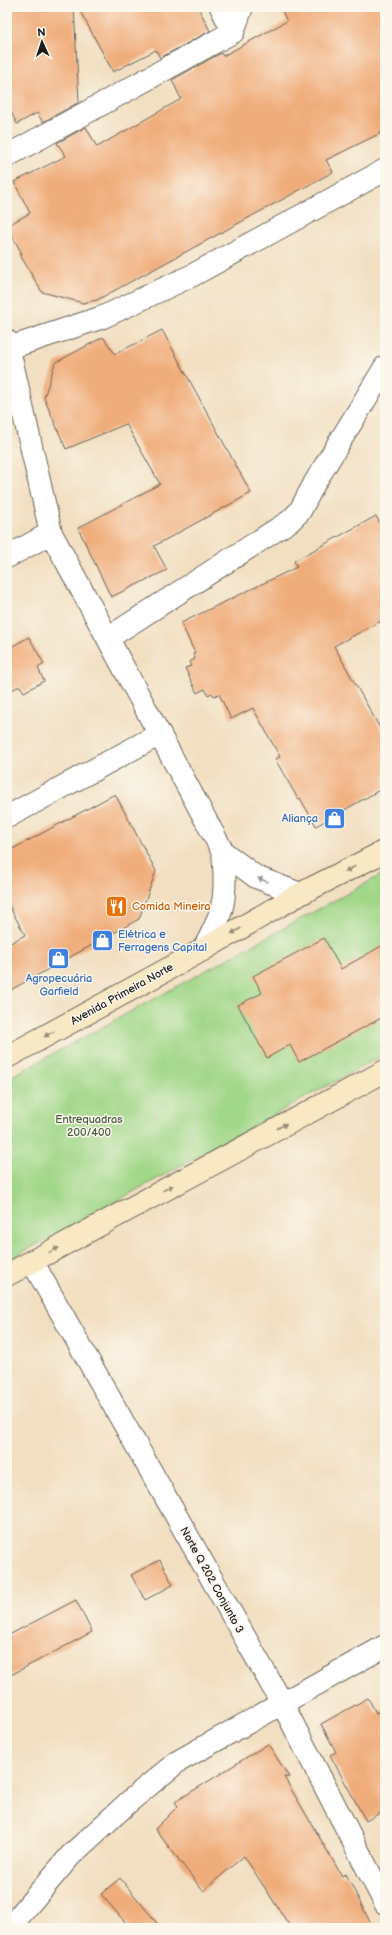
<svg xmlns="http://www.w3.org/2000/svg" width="392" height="1935" font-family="'Balsamiq Sans',sans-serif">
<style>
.green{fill:#a1d788;stroke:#5e7a52}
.building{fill:#f0ad7b}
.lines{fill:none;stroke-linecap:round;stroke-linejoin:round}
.minor-casing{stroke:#676056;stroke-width:24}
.tertiary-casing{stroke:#676056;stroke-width:24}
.secondary-casing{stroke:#676056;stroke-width:24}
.minor{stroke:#fff;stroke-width:22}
.tertiary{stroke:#fff;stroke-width:22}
.secondary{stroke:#f8e8c3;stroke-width:22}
.oneway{fill:#958c78}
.oneway2{fill:#999}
.labels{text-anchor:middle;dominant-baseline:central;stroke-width:3;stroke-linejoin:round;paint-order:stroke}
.shop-label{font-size:11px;fill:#366cbe;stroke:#fbf7ec;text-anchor:end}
.food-label{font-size:11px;fill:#c56008;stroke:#fbf7ec;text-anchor:start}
.street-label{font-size:11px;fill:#1c1c1c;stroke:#fbf7ec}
.park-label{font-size:11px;fill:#4b5d42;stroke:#fbf7ec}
</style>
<rect width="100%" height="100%" fill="#fbf7ec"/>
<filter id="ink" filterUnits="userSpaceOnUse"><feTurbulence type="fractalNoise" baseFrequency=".025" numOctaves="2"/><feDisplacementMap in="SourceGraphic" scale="8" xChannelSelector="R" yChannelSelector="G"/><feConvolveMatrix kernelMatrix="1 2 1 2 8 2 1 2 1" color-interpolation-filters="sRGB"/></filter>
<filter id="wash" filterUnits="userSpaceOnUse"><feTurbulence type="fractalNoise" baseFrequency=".012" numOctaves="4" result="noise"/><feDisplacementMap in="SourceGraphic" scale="16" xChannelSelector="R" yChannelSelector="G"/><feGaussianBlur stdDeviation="0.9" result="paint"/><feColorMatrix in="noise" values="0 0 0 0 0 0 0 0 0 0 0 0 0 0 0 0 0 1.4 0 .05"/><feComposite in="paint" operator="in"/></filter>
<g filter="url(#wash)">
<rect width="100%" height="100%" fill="#f2dfc1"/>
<!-- green -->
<path class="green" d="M385,873V1054L7,1261V1079Z"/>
<g id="blocks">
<!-- building -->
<g class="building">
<path d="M7,7H74L79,102L43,122L37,113L17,124L7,104Z"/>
<path d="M78,7H198L210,31L160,58L156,50L113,72Z"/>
<path d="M280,7H385V131L326,160L333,172L97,300L83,303L42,292L20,255L22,254L7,226L30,213L14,182L66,156L57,143L86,127L97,147L181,99L172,80L221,53L223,56L287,21Z"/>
<path d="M162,330L251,493L154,546L167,570L111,597L78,528L160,484L126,424L66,449L44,398L55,363L103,337L115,354Z"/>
<path d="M376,516L385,533V619L334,646L385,737V787L316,826L300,798L298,799L275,759L280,757L253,708L231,719L219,694L214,696L212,693L208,695L205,689L197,693L185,668L191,666L189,662L195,659L193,654L195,653L181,623L297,567L294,561Z"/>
<path d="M29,637L44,664L38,668L44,681L24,692L20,686L7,692V649Z"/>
<path d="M115,794L156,871L139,919L7,992V945L25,935L7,902V852Z"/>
<path d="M324,938L341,969L385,944V1016L299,1062L290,1045L267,1058L238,1005L262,993L253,976Z"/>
<path d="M160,1560L173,1585L145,1600L131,1575Z"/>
<path d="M76,1600L92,1632L7,1677V1636Z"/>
<path d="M368,1698L376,1713L385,1708V1810L366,1821L330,1755L336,1752L321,1724Z"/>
<path d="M268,1744L289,1777H284L342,1876L346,1874L373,1928H291L244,1856L203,1891L155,1829L178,1806L175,1802Z"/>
<path d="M120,1878L161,1928H130L101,1894Z"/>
</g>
</g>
</g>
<g filter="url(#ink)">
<use href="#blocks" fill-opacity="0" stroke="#676056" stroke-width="1"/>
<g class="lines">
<defs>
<g id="minor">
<path d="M221,7L233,32"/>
<path d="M7,156L233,32L242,7"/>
<path d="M9,348L103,317L193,275L385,170"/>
<path d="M7,557L51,533"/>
<path d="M108,638L290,521L300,511L314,484L385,367"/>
<path d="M7,817L160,734"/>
<path d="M32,1261L282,1703L385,1903"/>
<path d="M9,1928L71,1855L131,1800L177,1762L385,1646"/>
</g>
<g id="tertiary">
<path d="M7,341L51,533L223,852C227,895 225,912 203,950"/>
<path d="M223,852L256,877L300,894"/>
</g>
<g id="secondary">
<path d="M7,1057L199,952L300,894L385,851"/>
<path d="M7,1275L385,1071"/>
</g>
</defs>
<!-- minor casing -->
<use href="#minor" class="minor-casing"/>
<!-- tertiary casing -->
<use href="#tertiary" class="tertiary-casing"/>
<!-- secondary casing -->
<use href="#secondary" class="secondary-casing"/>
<!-- minor -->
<use href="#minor" class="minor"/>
<!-- tertiary -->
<use href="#tertiary" class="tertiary"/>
<!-- secondary -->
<use href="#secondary" class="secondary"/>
</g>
<!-- one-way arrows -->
<defs><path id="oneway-solid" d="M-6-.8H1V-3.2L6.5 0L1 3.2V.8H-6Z"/></defs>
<g class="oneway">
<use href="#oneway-solid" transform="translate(350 869) rotate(153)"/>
<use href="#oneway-solid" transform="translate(236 931) rotate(150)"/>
<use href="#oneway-solid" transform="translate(49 1034) rotate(151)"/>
<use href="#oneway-solid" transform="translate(282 1126) rotate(-28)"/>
<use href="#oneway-solid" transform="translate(168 1188) rotate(-28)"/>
<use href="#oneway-solid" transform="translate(54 1250) rotate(-28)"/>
</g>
<use class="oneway2" href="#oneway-solid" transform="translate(263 880) rotate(-159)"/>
</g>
<!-- icons -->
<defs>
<symbol id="shop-square" viewBox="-11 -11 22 22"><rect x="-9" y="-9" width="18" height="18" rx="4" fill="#3f7fe0" stroke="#fbf7ec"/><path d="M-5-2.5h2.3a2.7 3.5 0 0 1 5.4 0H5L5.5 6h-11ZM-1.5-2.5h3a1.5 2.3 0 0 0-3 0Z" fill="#fff"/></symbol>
<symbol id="restaurant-square" viewBox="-11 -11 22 22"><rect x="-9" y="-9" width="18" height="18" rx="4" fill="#e8710a" stroke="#fbf7ec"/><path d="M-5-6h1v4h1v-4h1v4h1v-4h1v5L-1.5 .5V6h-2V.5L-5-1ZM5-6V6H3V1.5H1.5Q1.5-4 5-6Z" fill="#fff"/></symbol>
</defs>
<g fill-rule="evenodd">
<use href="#shop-square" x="322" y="806" width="25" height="25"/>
<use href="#restaurant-square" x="104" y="894" width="25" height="25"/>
<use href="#shop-square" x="90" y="928" width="25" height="25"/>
<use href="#shop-square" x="46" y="946" width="25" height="25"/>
</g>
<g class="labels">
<!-- shop labels -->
<g class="shop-label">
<text x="318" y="818">Aliança</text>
<text x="118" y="934" text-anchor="start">Elétrica e<tspan x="118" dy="13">Ferragens Capital</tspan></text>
<text x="59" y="978" text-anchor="middle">Agropecuária<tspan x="59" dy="13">Garfield</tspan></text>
</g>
<!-- food labels -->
<g class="food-label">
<text x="132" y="906">Comida Mineira</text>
</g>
<!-- street labels -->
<g class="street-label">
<text transform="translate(122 994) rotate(-29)">Avenida Primeira Norte</text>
<text transform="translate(212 1580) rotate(61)">Norte Q 202 Conjunto 3</text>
</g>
<!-- park labels -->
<g class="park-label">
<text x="89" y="1119">Entrequadras<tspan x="89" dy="13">200/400</tspan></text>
</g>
</g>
<!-- margin -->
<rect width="392" height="1935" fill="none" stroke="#fbf7ec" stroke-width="24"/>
<!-- north arrow -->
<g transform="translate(42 42) rotate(357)" stroke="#fbf7ec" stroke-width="3" paint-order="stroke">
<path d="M0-3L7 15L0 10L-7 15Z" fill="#1c1c1c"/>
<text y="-6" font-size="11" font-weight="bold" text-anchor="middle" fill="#1c1c1c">N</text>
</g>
</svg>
